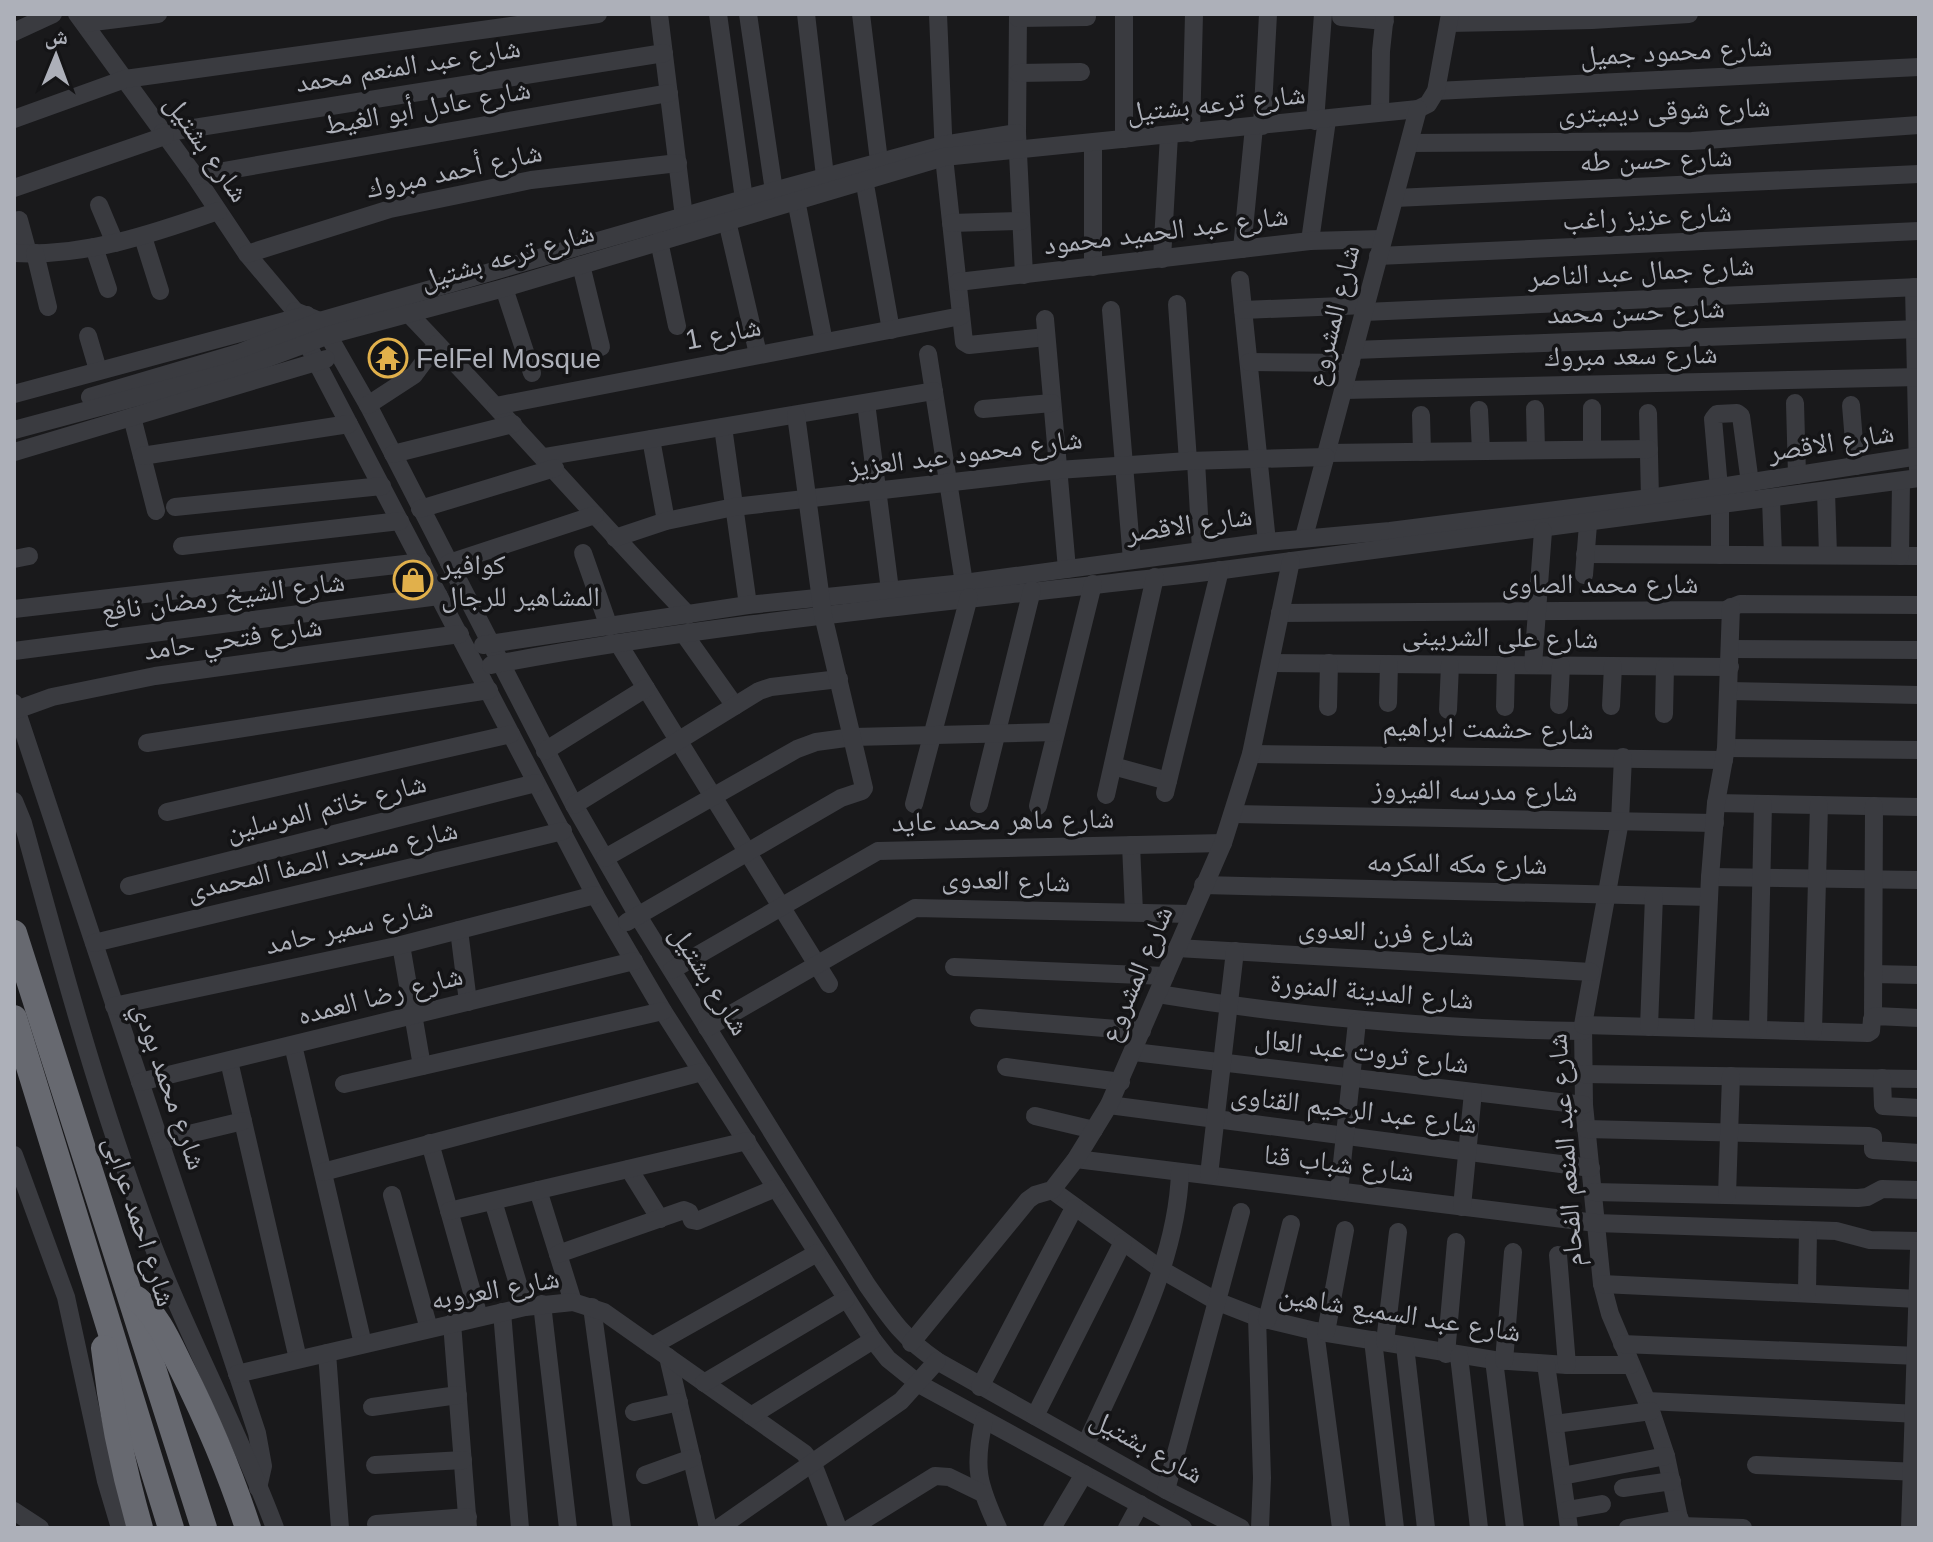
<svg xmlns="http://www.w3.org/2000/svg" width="1933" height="1542" font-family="Helvetica,'Noto Naskh Arabic',sans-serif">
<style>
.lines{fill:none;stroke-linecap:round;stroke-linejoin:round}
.minor{stroke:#3a3b40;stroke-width:18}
.highway{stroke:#676970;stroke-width:26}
.labels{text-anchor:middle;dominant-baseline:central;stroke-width:7;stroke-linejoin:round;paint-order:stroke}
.street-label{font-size:28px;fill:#adb0b9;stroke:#141416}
.poi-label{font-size:28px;fill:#adb0b9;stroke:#141416;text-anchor:start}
</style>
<rect width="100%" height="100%" fill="#19191b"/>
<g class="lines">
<!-- minor -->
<g class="minor">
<path d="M77,14L195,176L247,254L295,311L300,329L317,363L595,895L663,1011L873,1340L888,1359L919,1384L1183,1528"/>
<path d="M659,14L684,217"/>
<path d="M718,14L744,199"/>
<path d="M748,14L774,191"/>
<path d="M806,14L825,176"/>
<path d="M861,14L879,161"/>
<path d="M938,14L944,157L964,342L969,345L1046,337"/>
<path d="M1018,14L1017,133L1024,275"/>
<path d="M1341,17L1385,21"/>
<path d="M1018,18L1087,17"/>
<path d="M85,23L158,14"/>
<path d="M1449,23L1592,20L1689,14"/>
<path d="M14,32L53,14"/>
<path d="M1018,73L1081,72"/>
<path d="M1436,91L1919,67"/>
<path d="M1380,112L1381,51L1385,14"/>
<path d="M14,119L125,79L598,14"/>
<path d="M1315,121L1323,14"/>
<path d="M1262,126L1268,14"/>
<path d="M162,133L664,53"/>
<path d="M1191,133L1194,14"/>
<path d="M1124,139V14"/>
<path d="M1410,143L1692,141L1919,125"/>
<path d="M195,176L669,93"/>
<path d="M864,179L891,330"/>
<path d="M14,188L165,136"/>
<path d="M1395,198L1919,174"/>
<path d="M796,200L824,342"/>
<path d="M99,205L115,243"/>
<path d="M19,220L28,253"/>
<path d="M727,221L758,354"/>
<path d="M951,223L1021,221"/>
<path d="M143,237L160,291"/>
<path d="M659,241L677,326"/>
<path d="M1310,241L1327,120"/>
<path d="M94,247L108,289"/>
<path d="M1242,249L1254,127"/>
<path d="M14,253C85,257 152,234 218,211"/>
<path d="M35,253L48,307"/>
<path d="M247,254L390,209L531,180L678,163"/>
<path d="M1378,256L1919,231"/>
<path d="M1162,259L1169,135"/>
<path d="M581,265L601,347"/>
<path d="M1093,267V143"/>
<path d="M1240,280L1267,542"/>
<path d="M958,282L1310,241L1382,239"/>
<path d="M1914,287L1918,469"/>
<path d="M504,288L532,373"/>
<path d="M1177,304L1188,461"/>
<path d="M1111,310L1132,560"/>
<path d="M1243,310L1366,305"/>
<path d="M295,311L320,321L368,405L574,805L638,916L867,1285C891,1319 903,1338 937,1361L1166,1490L1241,1528"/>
<path d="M1365,312L1919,287"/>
<path d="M408,313C503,412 594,516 688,615"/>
<path d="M1045,319L1067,569"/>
<path d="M88,336L98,370"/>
<path d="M1354,350L1919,329"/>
<path d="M928,354L964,583"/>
<path d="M1249,362L1351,363"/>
<path d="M1344,390L1919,377"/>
<path d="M14,394L307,315"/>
<path d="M90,397L239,353L320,321L744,199L943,145L1017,133"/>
<path d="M866,403L890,590"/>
<path d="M1795,403L1797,475"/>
<path d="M368,405L414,375L437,344"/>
<path d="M1851,405L1856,466"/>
<path d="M496,406L961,316"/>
<path d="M1592,408V449"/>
<path d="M983,409L1052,403"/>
<path d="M1535,409L1536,450"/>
<path d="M1479,410L1481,451"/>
<path d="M1648,413L1650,498"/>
<path d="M1421,415L1422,452"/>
<path d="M132,417L156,511"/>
<path d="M723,427L748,605"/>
<path d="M14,430L230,372L329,335L504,288L944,157L1418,109L1428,104L1436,91L1450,14"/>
<path d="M651,439L666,521"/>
<path d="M14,452L326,359"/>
<path d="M1327,453L1649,449"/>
<path d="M393,454L513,424"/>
<path d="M142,456L349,424"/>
<path d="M544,457L934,391"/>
<path d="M1196,461L1201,550"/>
<path d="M1719,488L1713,419L1717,414L1737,413L1741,416L1750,483"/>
<path d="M1826,491L1828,555"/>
<path d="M1771,499L1773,555"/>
<path d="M1720,506V555"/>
<path d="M175,507L382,486"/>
<path d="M420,509L555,468"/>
<path d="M1304,537L1418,109"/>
<path d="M615,538L666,521L734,507L1058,470L1188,461L1326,457"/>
<path d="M182,546L400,521"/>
<path d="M583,553L609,627"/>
<path d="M1585,554L1919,556"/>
<path d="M1900,556L1901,481"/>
<path d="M14,559L29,556"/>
<path d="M449,563L595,515"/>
<path d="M1584,575L1588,524"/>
<path d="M14,609L422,562"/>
<path d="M1280,613L1725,610L1740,604L1919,605"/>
<path d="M684,634L735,706"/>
<path d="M618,643L829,984"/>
<path d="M483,645L748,605L964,583L1267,542L1390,531L1650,498L1919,456"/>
<path d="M1730,649L1919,650"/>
<path d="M14,651L439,596"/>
<path d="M1270,663L1730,667"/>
<path d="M491,665C733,619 979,600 1223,570C1455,541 1687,510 1919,478"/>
<path d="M1533,665L1543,531"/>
<path d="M1729,691L1919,695"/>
<path d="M14,703L257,1433L263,1466L258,1488"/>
<path d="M1388,703L1389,664"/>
<path d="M1559,705L1561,666"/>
<path d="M1611,706L1613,666"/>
<path d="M1328,707L1329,663"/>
<path d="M1505,707L1506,665"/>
<path d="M16,710L52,697L155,676L460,634"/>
<path d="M1448,710L1450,665"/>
<path d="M1664,714L1665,667"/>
<path d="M147,743L489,690"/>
<path d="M1726,748L1919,750"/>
<path d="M545,751L646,688"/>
<path d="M1251,754L1724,760"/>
<path d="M1623,757L1620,821L1583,1025L1584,1105L1602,1284L1610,1314L1651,1411L1666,1456L1681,1528"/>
<path d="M1113,766L1168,781"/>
<path d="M1165,793L1220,570"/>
<path d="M1106,795L1155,577"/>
<path d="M14,801L23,823C58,951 93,1080 138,1205C176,1316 234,1418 275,1528"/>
<path d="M1716,803L1919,807"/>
<path d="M914,804L969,597"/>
<path d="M979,804L1032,590"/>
<path d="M574,805L759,691L771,687L839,679"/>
<path d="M1038,806L1093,584"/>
<path d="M167,812L511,734"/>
<path d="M1234,814L1715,823"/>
<path d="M1131,845L1134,912"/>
<path d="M605,858L797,749L816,742L853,737L1056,732"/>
<path d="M1710,877L1919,880"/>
<path d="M1203,885L1709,897"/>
<path d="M129,886L536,783"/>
<path d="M627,922L841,798L862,791L864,788L823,615L796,415"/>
<path d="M459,930L468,1002"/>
<path d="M94,943L563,831"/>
<path d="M401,945L422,1066"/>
<path d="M1177,948L1591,972"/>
<path d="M954,967L1165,976"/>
<path d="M672,970L878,851L1223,843"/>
<path d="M1873,974L1919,975"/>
<path d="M1158,994C1302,1018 1437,1029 1583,1031"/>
<path d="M114,1006L401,945L595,895"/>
<path d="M1873,1017L1874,806"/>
<path d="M979,1018L1142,1031"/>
<path d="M1583,1025L1868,1033L1871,1031L1872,1019L1875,1016L1919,1018"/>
<path d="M1649,1027L1654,896"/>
<path d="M707,1028L915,908L1191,914"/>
<path d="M1703,1028L1710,877L1716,803L1726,748L1731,607"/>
<path d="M1758,1029L1763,804"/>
<path d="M1813,1031L1819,805"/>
<path d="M293,1045L363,1344"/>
<path d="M1134,1052L1584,1105"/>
<path d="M229,1061L298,1359"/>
<path d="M1006,1067L1121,1082"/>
<path d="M1583,1074L1919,1079"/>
<path d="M1882,1078L1883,1106L1919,1108"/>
<path d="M140,1082L634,961"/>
<path d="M344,1084L663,1011"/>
<path d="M1109,1105L1591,1168"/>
<path d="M1035,1116L1094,1130"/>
<path d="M1586,1129L1869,1136L1873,1137V1150L1919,1153"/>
<path d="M160,1141L243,1121"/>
<path d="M430,1143L479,1317"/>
<path d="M14,1155L66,1297L106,1481L120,1528"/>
<path d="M1076,1159L1596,1223L1836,1231L1870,1240L1919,1241"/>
<path d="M629,1169L660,1219"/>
<path d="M323,1172L702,1072"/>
<path d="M1209,1175L1235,951"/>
<path d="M538,1190L573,1302"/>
<path d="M1052,1190L1162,1270L1216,1301L1257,1317L1315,1331L1494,1360L1567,1365H1631"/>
<path d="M1339,1191L1357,1022"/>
<path d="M1594,1192L1858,1198L1867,1197L1882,1189L1919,1190"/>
<path d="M392,1195L429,1329"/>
<path d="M1727,1195L1731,1076"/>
<path d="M493,1201L525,1307"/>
<path d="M1462,1207L1473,1092"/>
<path d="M449,1211L747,1141"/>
<path d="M558,1254L684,1210L689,1212L692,1220L697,1221L776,1188"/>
<path d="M1558,1255L1567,1365"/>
<path d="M1602,1284L1919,1299"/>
<path d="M1807,1292L1808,1230"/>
<path d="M542,1304L568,1528"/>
<path d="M592,1307L622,1528"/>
<path d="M502,1312L520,1528"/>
<path d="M1257,1317L1262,1478L1260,1528"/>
<path d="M1267,1320L1291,1224"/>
<path d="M452,1323L468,1528"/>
<path d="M1315,1331L1341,1528"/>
<path d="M1326,1332L1345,1230"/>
<path d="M1373,1340L1395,1528"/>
<path d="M1385,1342L1398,1232"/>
<path d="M911,1343L1028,1200L1035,1195L1052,1190L1076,1159L1109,1105L1223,843L1251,754L1291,561"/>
<path d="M1622,1344L1919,1356"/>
<path d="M652,1346L817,1253"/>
<path d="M1405,1346L1426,1528"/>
<path d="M327,1353L340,1528"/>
<path d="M1446,1354L1456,1242"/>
<path d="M1459,1356L1479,1528"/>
<path d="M668,1357L708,1528"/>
<path d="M1494,1360L1515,1528"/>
<path d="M1504,1361L1513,1252"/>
<path d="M1546,1364L1569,1528"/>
<path d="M237,1374L525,1307L573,1302L604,1312L804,1453L813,1464L838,1528"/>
<path d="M704,1383L846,1299"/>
<path d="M980,1387L1074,1208"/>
<path d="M1647,1401L1919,1414"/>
<path d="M372,1407L458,1395"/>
<path d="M634,1412L679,1402"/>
<path d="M751,1416L873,1340"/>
<path d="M1035,1416L1123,1242"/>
<path d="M984,1420C973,1468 978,1484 998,1528"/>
<path d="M1555,1424L1651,1411"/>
<path d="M1086,1444C1124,1359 1177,1266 1180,1172"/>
<path d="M375,1465L463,1460"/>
<path d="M1756,1465L1919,1472"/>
<path d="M645,1475L692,1458"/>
<path d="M1562,1476L1666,1456"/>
<path d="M1623,1488L1672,1481"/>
<path d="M1166,1490L1241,1212"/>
<path d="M1567,1510L1602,1504"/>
<path d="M14,1511L40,1528"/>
<path d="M376,1524L468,1517"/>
<path d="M1681,1526L1743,1528"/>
<path d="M719,1528L901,1401L937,1361"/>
<path d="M851,1528L935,1476L949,1477L982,1493"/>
<path d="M1052,1528L1084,1474"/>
<path d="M1127,1528L1140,1504"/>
<path d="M1628,1528L1680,1519"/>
<path d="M1910,1528L1919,1250"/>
</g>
<!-- highway -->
<g class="highway">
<path d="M14,933L204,1528"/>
<path d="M14,1018L171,1528"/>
<path d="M137,1299C158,1316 169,1343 181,1367C207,1419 230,1472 248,1528"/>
<path d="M104,1348C111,1409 123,1469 140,1528"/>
</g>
</g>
<!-- icons -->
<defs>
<symbol id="temple-ring" viewBox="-11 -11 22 22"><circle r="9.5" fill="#141416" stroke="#e1b04b" stroke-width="1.5"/><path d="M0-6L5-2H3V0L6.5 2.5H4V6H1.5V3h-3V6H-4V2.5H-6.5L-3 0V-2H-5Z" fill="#e1b04b"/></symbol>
<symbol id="shop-ring" viewBox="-11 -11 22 22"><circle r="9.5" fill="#141416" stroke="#e1b04b" stroke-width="1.5"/><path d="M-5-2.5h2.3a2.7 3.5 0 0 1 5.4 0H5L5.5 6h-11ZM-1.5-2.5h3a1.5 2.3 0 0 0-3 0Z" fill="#e1b04b"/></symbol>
</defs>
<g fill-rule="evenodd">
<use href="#temple-ring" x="366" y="336" width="44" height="44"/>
<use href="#shop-ring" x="391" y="558" width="44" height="44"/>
</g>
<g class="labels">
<!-- street labels -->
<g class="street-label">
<text transform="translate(1676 51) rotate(-3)">شارع محمود جميل</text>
<text transform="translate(408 65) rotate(-9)">شارع عبد المنعم محمد</text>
<text transform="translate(1216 103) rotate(-6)">شارع ترعه بشتيل</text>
<text transform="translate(427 107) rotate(-10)">شارع عادل أبو الغيط</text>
<text transform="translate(1664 110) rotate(-2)">شارع شوقى ديميترى</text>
<text transform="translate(207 148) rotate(55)">شارع بشتيل</text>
<text transform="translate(1656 159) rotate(-2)">شارع حسن طه</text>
<text transform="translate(454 170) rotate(-12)">شارع أحمد مبروك</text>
<text transform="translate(1647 216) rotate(-3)">شارع عزيز راغب</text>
<text transform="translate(1166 230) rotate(-7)">شارع عبد الحميد محمود</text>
<text transform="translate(507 256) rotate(-16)">شارع ترعه بشتيل</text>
<text transform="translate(1641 271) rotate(-3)">شارع جمال عبد الناصر</text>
<text transform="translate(1636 311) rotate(-2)">شارع حسن محمد</text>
<text transform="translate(1333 316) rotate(-76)">شارع المشروع</text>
<text transform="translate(723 333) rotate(-11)">شارع 1</text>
<text transform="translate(1631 355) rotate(-1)">شارع سعد مبروك</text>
<text transform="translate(1831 442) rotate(-9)">شارع الاقصر</text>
<text transform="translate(965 453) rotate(-7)">شارع محمود عبد العزيز</text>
<text transform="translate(1189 524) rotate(-8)">شارع الاقصر</text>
<text x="1600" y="583">شارع محمد الصاوى</text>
<text transform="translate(223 596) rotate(-7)">شارع الشيخ رمضان نافع</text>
<text transform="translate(1500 637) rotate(1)">شارع على الشربينى</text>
<text transform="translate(233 638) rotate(-8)">شارع فتحي حامد</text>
<text transform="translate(1488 728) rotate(1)">شارع حشمت ابراهيم</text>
<text transform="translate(1475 790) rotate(1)">شارع مدرسه الفيروز</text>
<text transform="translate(326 807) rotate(-14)">شارع خاتم المرسلين</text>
<text transform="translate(1003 820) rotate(-1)">شارع ماهر محمد عايد</text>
<text transform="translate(322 860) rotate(-13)">شارع مسجد الصفا المحمدى</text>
<text transform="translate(1457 863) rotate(1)">شارع مكه المكرمه</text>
<text transform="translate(1006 880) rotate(2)">شارع العدوى</text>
<text transform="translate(349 926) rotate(-13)">شارع سمير حامد</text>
<text transform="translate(1386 932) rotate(3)">شارع فرن العدوى</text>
<text transform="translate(1136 974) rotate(-67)">شارع المشروع</text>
<text transform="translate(710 980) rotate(58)">شارع بشتيل</text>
<text transform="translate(1372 991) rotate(5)">شارع المدينة المنورة</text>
<text transform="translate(380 995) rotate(-14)">شارع رضا العمده</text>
<text transform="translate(1362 1051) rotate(7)">شارع ثروت عبد العال</text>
<text transform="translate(170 1086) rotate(71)">شارع محمد بودي</text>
<text transform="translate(1354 1109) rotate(7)">شارع عبد الرحيم القناوى</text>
<text transform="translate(1565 1150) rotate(-94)">شارع عبد المنعم الفحام</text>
<text transform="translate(1339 1163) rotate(7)">شارع شباب قنا</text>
<text transform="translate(140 1221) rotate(72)">شارع احمد عرابى</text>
<text transform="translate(495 1289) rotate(-10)">شارع العروبه</text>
<text transform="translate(1400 1313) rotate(9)">شارع عبد السميع شاهين</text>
<text transform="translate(1147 1446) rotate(29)">شارع بشتيل</text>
</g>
<!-- poi labels -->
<g class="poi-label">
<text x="416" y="358">FelFel Mosque</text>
<text x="441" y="564">كوافير<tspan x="441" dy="32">المشاهير للرجال</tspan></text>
</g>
</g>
<!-- border -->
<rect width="1933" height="1542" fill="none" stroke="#adb0b9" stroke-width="32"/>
<!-- north arrow -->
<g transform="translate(56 56) rotate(1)" stroke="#141416" stroke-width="6" paint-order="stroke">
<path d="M0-6L14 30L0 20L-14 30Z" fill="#adb0b9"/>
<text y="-12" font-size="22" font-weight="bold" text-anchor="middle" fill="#adb0b9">ش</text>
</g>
</svg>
